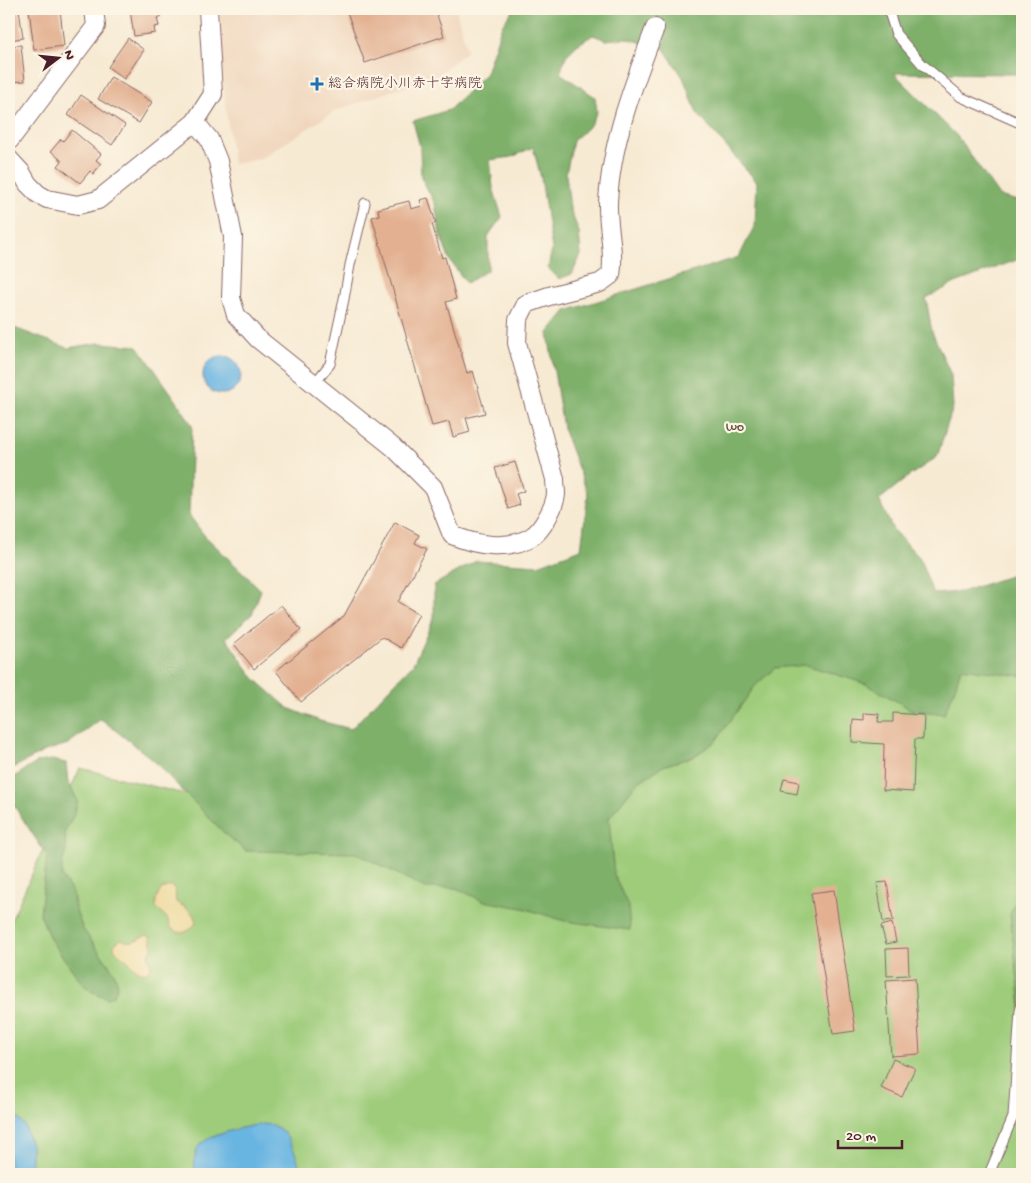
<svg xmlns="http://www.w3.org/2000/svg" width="1031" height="1183" font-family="'Gochi Hand','Klee One',sans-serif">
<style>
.built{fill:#f0d5bc}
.green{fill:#9ecc7a;stroke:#747652}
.forest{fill:#7eb06a;stroke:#64684a}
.sand{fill:#eeda9e;stroke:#9c7c64}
.water{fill:#69b5e2;stroke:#5a6a86}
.building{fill:#e3b192}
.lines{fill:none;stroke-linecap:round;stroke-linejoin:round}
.service-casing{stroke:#876666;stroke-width:11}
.minor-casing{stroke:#876666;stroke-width:20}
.service{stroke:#fff;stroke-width:9}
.minor{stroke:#fff;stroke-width:18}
.poi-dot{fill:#1f6fb2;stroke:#fcf5e5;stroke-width:2}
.labels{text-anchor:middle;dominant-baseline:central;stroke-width:4.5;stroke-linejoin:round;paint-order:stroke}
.poi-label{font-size:14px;fill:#4a1f2b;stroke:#fcf5e5;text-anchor:start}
.park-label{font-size:14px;fill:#635343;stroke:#fcf5e5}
</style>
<rect width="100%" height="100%" fill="#fcf5e5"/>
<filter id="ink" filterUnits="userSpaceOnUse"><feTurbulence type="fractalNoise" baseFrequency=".02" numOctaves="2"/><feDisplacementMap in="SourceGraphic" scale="10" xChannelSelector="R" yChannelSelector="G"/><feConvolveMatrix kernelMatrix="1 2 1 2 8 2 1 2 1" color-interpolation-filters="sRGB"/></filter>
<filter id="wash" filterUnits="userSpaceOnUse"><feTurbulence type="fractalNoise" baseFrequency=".0096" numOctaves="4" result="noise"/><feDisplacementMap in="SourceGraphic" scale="20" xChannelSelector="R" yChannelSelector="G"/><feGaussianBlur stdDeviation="1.12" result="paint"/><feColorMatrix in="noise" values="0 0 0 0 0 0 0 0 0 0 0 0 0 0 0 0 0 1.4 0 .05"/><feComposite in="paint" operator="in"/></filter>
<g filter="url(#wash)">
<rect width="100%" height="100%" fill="#f7ead3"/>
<!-- built -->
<path class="built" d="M219,9H456L467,51L439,74L335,111L260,159L233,164L224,93Z"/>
<!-- green -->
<path class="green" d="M755,621L1022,664V1174H9V925L80,768L552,886Z"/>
<!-- forest -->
<g class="forest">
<path d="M511,9H1022V74L894,73L957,136L999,196L1022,202V258L955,283L926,298L932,332L951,375L953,407L937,457L909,476L879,500L893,530L920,558L933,594L961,592L1022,572V676L961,668L954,691L944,714L912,710L866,684L806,665L775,668L755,686L715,742L693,757L663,766L636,784L609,818L614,875L628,906L630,930L565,921L523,908L483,901L456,888H425L356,853L246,851L227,836L152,759L101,719L68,744L45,751L9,770V326L68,348L99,343L138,346L178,403L192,425L189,515L204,535L261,590L252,614L226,638L254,678L288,708L320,721L351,729L413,664L434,618V585L476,561L538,565L581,549L588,494L563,428L548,333L566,311L739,257L755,225L757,182L697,113L683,77L664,49L626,38L606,40L593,35L577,45L566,56L560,73L595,97L597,112L590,125L573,141L566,174L570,209L579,232L581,255L572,274L559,279L548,268L552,249L541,178L533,147L512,157L490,160L493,188L502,217L488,236V270L466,283L449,259L440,234L435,204L421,177L420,147L413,121L449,110L486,73L502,25L512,11Z"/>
<path d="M52,760L66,763L68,782L78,801L73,817L65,831L66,851L62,864V877L73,893L75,908L83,929L114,972L118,984L114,995L108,998L90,991L81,982L50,939L40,914L47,856L9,798V780L38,762Z"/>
<path d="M1022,887V1016L1010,914Z"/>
</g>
<!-- sand -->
<g class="sand">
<path d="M171,886L175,889L176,902C186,908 193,910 196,922C191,932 181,936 171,928L167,918L156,908V900L161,889Z"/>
<path d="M146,935L150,936L153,947L148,955L151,967L149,971C145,972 145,973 141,972C136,971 132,965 128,961C121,955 104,947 122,939C130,945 138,939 146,935Z"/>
</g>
<!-- water -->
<g class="water">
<circle cx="222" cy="375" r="19"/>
<path d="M9,1108L25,1126L31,1145V1163L24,1174H9Z"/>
<path d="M264,1124C270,1125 276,1126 280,1129C291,1139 299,1160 301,1174H195C194,1166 194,1155 198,1147C205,1135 251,1125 264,1124Z"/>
</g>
<g id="blocks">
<!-- building -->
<g class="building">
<path d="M9,9H19L23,38L9,40Z"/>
<path d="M29,9H60L64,46L34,50Z"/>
<path d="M135,9H160L161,17L157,18L159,26L154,27L155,33L134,36L130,10Z"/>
<path d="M346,9H435L444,36L365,63Z"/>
<path d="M128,38L144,50L124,79L108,67Z"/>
<path d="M21,45L25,81L9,82V46Z"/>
<path d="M111,77L152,102L139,123L98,99Z"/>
<path d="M81,95L125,125L112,145L68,115Z"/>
<path d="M72,130L101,154L96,160L101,164L93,174L90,171L80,183L58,166L62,161L51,151L61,139L63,141Z"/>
<path d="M428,198L436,223L432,224L442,258L445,257L456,299L446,302L467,373L473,371L485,413L466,418L470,432L453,437L449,422L432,426L372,217L379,215L378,209L409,201L411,209L422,206L420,200Z"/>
<path d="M515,462L524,491L516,494L520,505L508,509L495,468Z"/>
<path d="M395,522L419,535L415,543L427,549L398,602L419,614L401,648L382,637L301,702L276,671L344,616Z"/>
<path d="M281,605L301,630L254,669L234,644Z"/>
<path d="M864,713L879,714L878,722H893V713L924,715L923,739H915L913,792L883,790L884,744L852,742L853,719L864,720Z"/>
<path d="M784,779L799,782L797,794L781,791Z"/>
<path d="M887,882L893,921L883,922L877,883Z"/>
<path d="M834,890L855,1031L833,1034L811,893Z"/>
<path d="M892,923L896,942L886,944L881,926Z"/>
<path d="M908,948L909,975L887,976L886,949Z"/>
<path d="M915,978L920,1054L891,1056L886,980Z"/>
<path d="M893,1059L915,1068L902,1097L881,1088Z"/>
</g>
</g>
</g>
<g filter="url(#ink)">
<use href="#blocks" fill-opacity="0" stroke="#876666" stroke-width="1"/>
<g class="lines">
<defs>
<g id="service">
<path d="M888,9L896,34L922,64L961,97L1022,124"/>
<path d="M315,383L330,364L344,299L350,265L365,203"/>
<path d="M989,1174L1013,1117L1020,1011L1022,1003"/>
</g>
<g id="minor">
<path d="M195,122L209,139L218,161L233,237L231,298L236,315L258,339L393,447L433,487L452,535C475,545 508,551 531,537C542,531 555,506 556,494C556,489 555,484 555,479L517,343L518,320L526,304L549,296L600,283L611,275C615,250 607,227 608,202C611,142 634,83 655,28"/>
<path d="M9,141L96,26L94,9"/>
<path d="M9,159L21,172L28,184L38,194L47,199L78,205L98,200L195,122L213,94L208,9"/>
</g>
</defs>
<!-- service casing -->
<use href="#service" class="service-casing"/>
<!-- minor casing -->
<use href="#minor" class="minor-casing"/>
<!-- service -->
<use href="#service" class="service"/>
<!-- minor -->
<use href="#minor" class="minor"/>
</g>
</g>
<!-- markers -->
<path class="poi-dot" d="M314.5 76.5h5v5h5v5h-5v5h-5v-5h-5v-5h5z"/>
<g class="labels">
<!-- poi labels -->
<g class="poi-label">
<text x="328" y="84">総合病院小川赤十字病院</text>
</g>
<!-- park labels -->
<g class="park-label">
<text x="735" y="427">wo</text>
</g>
</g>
<!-- margin -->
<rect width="1031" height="1183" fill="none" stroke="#fcf5e5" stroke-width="30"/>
<!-- north arrow -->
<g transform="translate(58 58) rotate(74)" stroke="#fcf5e5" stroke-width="4" paint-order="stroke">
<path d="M0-4L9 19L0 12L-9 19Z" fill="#4a1f2b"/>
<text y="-8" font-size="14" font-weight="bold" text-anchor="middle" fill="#4a1f2b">N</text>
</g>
<!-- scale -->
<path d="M838 1140v8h64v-8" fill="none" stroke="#4a1f2b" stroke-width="2.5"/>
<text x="846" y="1140" font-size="15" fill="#4a1f2b" stroke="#fcf5e5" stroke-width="4" paint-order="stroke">20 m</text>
</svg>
